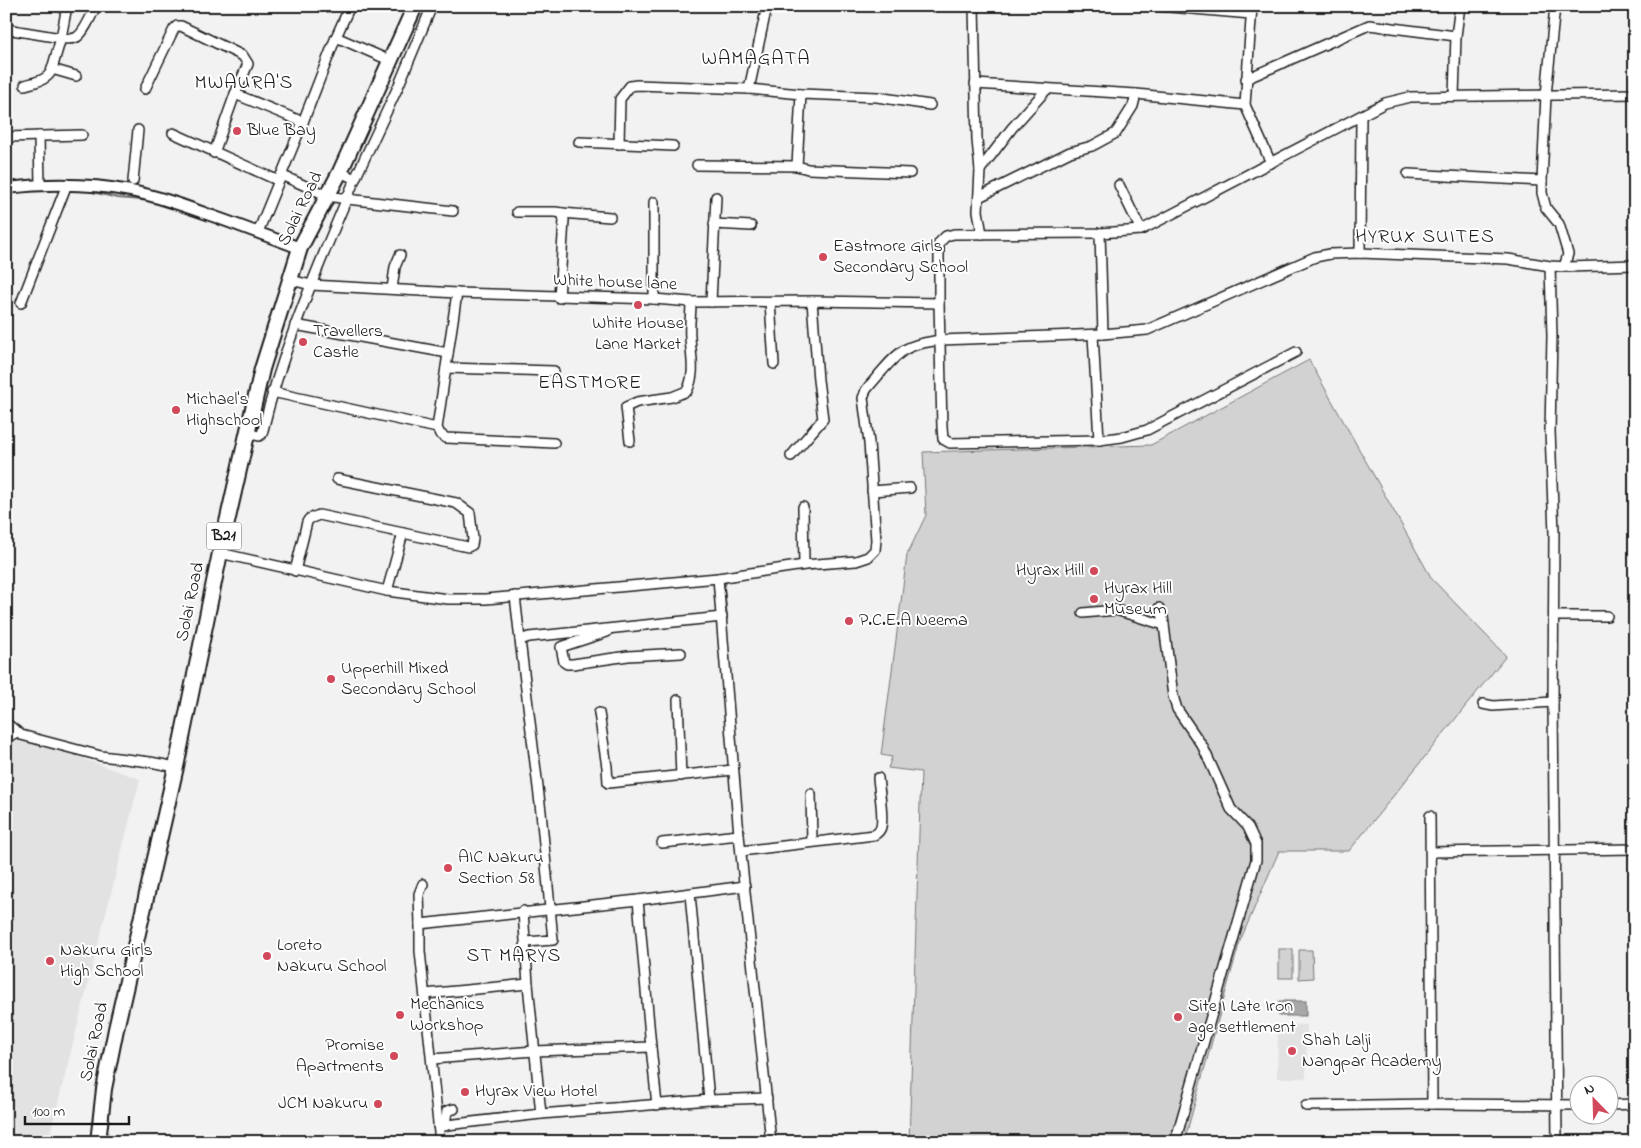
<svg xmlns="http://www.w3.org/2000/svg" width="1641" height="1148" font-family="'Indie Flower',sans-serif">
<style>
.built{fill:#e2e2e2}
.green{fill:#d2d2d2;stroke:#777}
.water{fill:#a8a8a8;stroke:#707070}
.lines{fill:none;stroke-linecap:round;stroke-linejoin:round}
.stream{stroke:#707070;stroke-width:2}
.minor-casing{stroke:#1c1c1c;stroke-width:12}
.tertiary-casing{stroke:#1c1c1c;stroke-width:14}
.trunk-casing{stroke:#1c1c1c;stroke-width:18}
.minor{stroke:#fff;stroke-width:9}
.tertiary{stroke:#fff;stroke-width:10}
.trunk{stroke:#fff;stroke-width:14}
.poi-dot{fill:#d1495b;stroke:#fff;stroke-width:2}
.labels{text-anchor:middle;dominant-baseline:central;stroke-width:4;stroke-linejoin:round;paint-order:stroke}
.shield{fill:#fff;stroke:#606060;stroke-width:1}
.shield-label{font-size:16px;font-weight:bold;fill:#1c1c1c}
.poi-label{font-size:18px;fill:#1c1c1c;stroke:#fff;text-anchor:start}
.street-label{font-size:18px;fill:#1c1c1c;stroke:#fff}
.quarter-label{font-size:20px;letter-spacing:1px;fill:#1c1c1c;stroke:#fff}
</style>
<rect width="100%" height="100%" fill="#f2f2f2"/>
<filter id="ink" filterUnits="userSpaceOnUse"><feTurbulence type="fractalNoise" baseFrequency=".02" numOctaves="2"/><feDisplacementMap in="SourceGraphic" scale="10" xChannelSelector="R" yChannelSelector="G"/><feConvolveMatrix kernelMatrix="1 2 1 2 8 2 1 2 1" color-interpolation-filters="sRGB"/></filter>
<g filter="url(#ink)">
<!-- built -->
<g class="built">
<path d="M6,731L140,779L48,1142H6Z"/>
<path d="M1278,1024L1307,1025L1306,1078H1277Z"/>
</g>
<!-- green -->
<g class="green">
<path d="M1309,360L1432,579L1506,656L1349,851H1279L1240,941L1184,1142H909L921,772L888,768L892,757L881,755L907,555L926,515L923,452L1151,445Z"/>
<rect x="1279" y="949" width="14" height="29"/>
<path d="M1299,950H1312L1313,978L1299,979Z"/>
</g>
<!-- water -->
<rect class="water" x="1279" y="1001" width="27" height="15"/>
<g class="lines">
<!-- stream -->
<g class="stream">
<path d="M6,23L8,24"/>
<path d="M11,24L23,28"/>
<path d="M412,30L418,19"/>
<path d="M341,154L346,140"/>
<path d="M6,183L35,180"/>
<path d="M73,190L88,191L118,198L152,201"/>
<path d="M12,193L32,191"/>
<path d="M173,197L183,199L201,207"/>
<path d="M214,222L224,226"/>
<path d="M227,227L230,228"/>
<path d="M236,230L252,236"/>
<path d="M797,571L836,567"/>
<path d="M727,580L724,587L727,617"/>
</g>
<defs>
<g id="minor">
<path d="M67,6L61,38L52,69L76,76"/>
<path d="M974,6L977,140L980,170L978,211L982,234"/>
<path d="M1158,6L1251,14"/>
<path d="M1252,6L1245,105L1271,163"/>
<path d="M1555,6L1546,95L1542,181V193L1546,208L1559,224L1568,254L1564,267"/>
<path d="M6,29L61,38C66,39 72,40 77,37C84,33 92,14 96,6"/>
<path d="M336,37L391,61"/>
<path d="M1246,79L1369,25L1456,36"/>
<path d="M975,84L1136,94L1245,105"/>
<path d="M25,85C35,82 49,80 52,69"/>
<path d="M145,89L174,29L177,26H181L243,56L248,64L235,94L303,122L258,232"/>
<path d="M749,89L767,6"/>
<path d="M801,94L797,166L808,169L910,173"/>
<path d="M1454,96L1456,36L1460,6"/>
<path d="M303,122L336,37L350,6"/>
<path d="M173,133L279,181"/>
<path d="M39,136L40,185"/>
<path d="M6,137L82,135"/>
<path d="M579,142L673,146"/>
<path d="M619,144L620,99L630,86L637,85L749,89L801,94L877,97L930,105"/>
<path d="M214,153L235,94"/>
<path d="M697,165L797,166"/>
<path d="M980,170L1012,128L1047,89"/>
<path d="M1408,174L1542,181"/>
<path d="M281,175L328,196L347,199L453,211"/>
<path d="M355,179L398,87L432,6"/>
<path d="M133,181L138,130"/>
<path d="M1119,185L1141,230"/>
<path d="M979,197L1070,152L1092,146L1116,133L1133,106L1136,94"/>
<path d="M517,212H555L562,213L564,220L559,298"/>
<path d="M562,213L610,217"/>
<path d="M714,224L751,226"/>
<path d="M1100,233L1103,334"/>
<path d="M1360,253L1361,117"/>
<path d="M1550,266L1552,336L1550,431L1554,533L1553,702L1557,1142"/>
<path d="M291,280L311,285L457,293L654,299L691,302L812,301L939,303"/>
<path d="M392,289L395,267L400,255"/>
<path d="M457,293L437,428L440,434L446,438L554,443"/>
<path d="M654,299V202"/>
<path d="M711,302L716,197"/>
<path d="M770,302L774,364"/>
<path d="M21,303L67,184"/>
<path d="M295,325L448,353"/>
<path d="M1093,335L1099,440"/>
<path d="M1296,352L1147,430L1122,437L1099,440L950,443L943,439L942,427L939,303V243L946,236L954,234L1100,233L1141,230L1151,225L1385,103L1410,97L1635,94"/>
<path d="M446,368L554,371"/>
<path d="M272,392L437,428"/>
<path d="M247,433L259,436L262,434C283,345 320,263 355,179L340,172"/>
<path d="M630,441L626,407L637,402L672,397L687,391C696,373 691,357 690,337C689,326 691,314 691,302"/>
<path d="M791,456L823,419L818,380L812,301"/>
<path d="M872,491L910,488"/>
<path d="M803,507L804,565"/>
<path d="M220,553L387,591L448,599H486L718,578L804,565L856,561L868,557L875,550L876,540L869,443L863,398L866,390L870,385C880,374 893,356 906,349C916,343 929,342 940,340L1103,334L1147,330L1315,257L1330,254L1360,253L1508,259L1550,266L1568,267L1635,265"/>
<path d="M295,571L307,522L309,519L319,515L468,547L472,545L473,539L470,513L456,503L337,479"/>
<path d="M718,578L739,835L771,1142"/>
<path d="M387,591L403,533"/>
<path d="M515,596L520,640"/>
<path d="M1159,608L1163,617L1173,696L1177,709L1203,747L1231,809L1248,827L1256,844V860L1175,1142"/>
<path d="M1083,613L1116,610L1164,625"/>
<path d="M1554,616H1607"/>
<path d="M607,632L561,647L564,662L567,664H573L628,656L681,653"/>
<path d="M678,700L681,776"/>
<path d="M1483,704L1493,706L1553,702"/>
<path d="M599,713L607,767L608,783L733,770"/>
<path d="M6,723L21,735L101,756L150,762L176,767"/>
<path d="M6,738L17,732"/>
<path d="M811,794L812,842"/>
<path d="M1430,816L1432,1104L1578,1105"/>
<path d="M662,843L739,835"/>
<path d="M741,851L874,835C878,833 880,831 881,827C884,816 879,790 878,778"/>
<path d="M1431,852L1635,849"/>
<path d="M690,894L709,1100"/>
<path d="M638,900L651,1047L657,1105"/>
<path d="M523,911L528,984L541,1114"/>
<path d="M420,924L419,894L423,884"/>
<path d="M526,942L553,940L541,812L520,640L529,637L722,617"/>
<path d="M425,994L528,984"/>
<path d="M432,1059L534,1051L651,1047"/>
<path d="M1608,1105L1635,1104"/>
<path d="M1306,1106L1432,1104"/>
<path d="M438,1126L541,1114L709,1100L767,1098"/>
<path d="M445,1126L447,1111L454,1109"/>
<path d="M440,1142L420,951V924L638,900L745,886"/>
</g>
<path id="tertiary" d="M6,188C48,183 89,183 131,191C157,196 182,205 207,214C238,225 269,237 300,248"/>
<path id="trunk" d="M98,1142L104,1089L116,1029L176,767L220,553L262,369L300,248L340,172L415,6"/>
</defs>
<!-- minor casing -->
<use href="#minor" class="minor-casing"/>
<!-- tertiary casing -->
<use href="#tertiary" class="tertiary-casing"/>
<!-- trunk casing -->
<use href="#trunk" class="trunk-casing"/>
<!-- minor -->
<use href="#minor" class="minor"/>
<!-- tertiary -->
<use href="#tertiary" class="tertiary"/>
<!-- trunk -->
<use href="#trunk" class="trunk"/>
</g>
</g>
<!-- markers -->
<g class="poi-dot">
<circle cx="237" cy="131" r="5"/>
<circle cx="823" cy="257" r="5"/>
<circle cx="638" cy="305" r="5"/>
<circle cx="303" cy="342" r="5"/>
<circle cx="176" cy="410" r="5"/>
<circle cx="1094" cy="571" r="5"/>
<circle cx="1094" cy="599" r="5"/>
<circle cx="849" cy="621" r="5"/>
<circle cx="331" cy="679" r="5"/>
<circle cx="448" cy="868" r="5"/>
<circle cx="267" cy="956" r="5"/>
<circle cx="50" cy="961" r="5"/>
<circle cx="400" cy="1015" r="5"/>
<circle cx="1178" cy="1017" r="5"/>
<circle cx="1292" cy="1051" r="5"/>
<circle cx="394" cy="1056" r="5"/>
<circle cx="465" cy="1092" r="5"/>
<circle cx="378" cy="1104" r="5"/>
</g>
<g class="labels">
<!-- shield labels -->
<rect class="shield" x="206.5" y="522.5" width="35" height="27" rx="4"/>
<g class="shield-label">
<text x="224" y="536">B21</text>
</g>
<!-- poi labels -->
<g class="poi-label">
<text x="247" y="131">Blue Bay</text>
<text x="833" y="247">Eastmore Girls<tspan x="833" dy="21">Secondary School</tspan></text>
<text x="638" y="324" text-anchor="middle">White House<tspan x="638" dy="21">Lane Market</tspan></text>
<text x="313" y="332">Travellers<tspan x="313" dy="21">Castle</tspan></text>
<text x="186" y="400">Michael's<tspan x="186" dy="21">Highschool</tspan></text>
<text x="1084" y="571" text-anchor="end">Hyrax Hill</text>
<text x="1104" y="589">Hyrax Hill<tspan x="1104" dy="21">Museum</tspan></text>
<text x="859" y="621">P.C.E.A Neema</text>
<text x="341" y="669">Upperhill Mixed<tspan x="341" dy="21">Secondary School</tspan></text>
<text x="458" y="858">AIC Nakuru<tspan x="458" dy="21">Section 58</tspan></text>
<text x="277" y="946">Loreto<tspan x="277" dy="21">Nakuru School</tspan></text>
<text x="60" y="951">Nakuru Girls<tspan x="60" dy="21">High School</tspan></text>
<text x="410" y="1005">Mechanics<tspan x="410" dy="21">Workshop</tspan></text>
<text x="1188" y="1007">Site I Late Iron<tspan x="1188" dy="21">age settlement</tspan></text>
<text x="1302" y="1041">Shah Lalji<tspan x="1302" dy="21">Nangpar Academy</tspan></text>
<text x="384" y="1046" text-anchor="end">Promise<tspan x="384" dy="21">Apartments</tspan></text>
<text x="475" y="1092">Hyrax View Hotel</text>
<text x="368" y="1104" text-anchor="end">JCM Nakuru</text>
</g>
<!-- street labels -->
<g class="street-label">
<text transform="translate(301 209) rotate(-64)">Solai Road</text>
<text transform="translate(615 283) rotate(2)">White house lane</text>
<text transform="translate(191 602) rotate(-78)">Solai Road</text>
<text transform="translate(95 1042) rotate(-78)">Solai Road</text>
</g>
<!-- quarter labels -->
<g class="quarter-label">
<text x="756" y="59">WAMAGATA</text>
<text x="244" y="83">MWAURA'S</text>
<text x="1425" y="237">HYRUX SUITES</text>
<text x="590" y="383">EASTMORE</text>
<text x="514" y="956">ST MARYS</text>
</g>
</g>
<!-- margin -->
<rect width="1641" height="1148" fill="none" stroke="#fff" stroke-width="25"/>
<rect x="12" y="12" width="1616" height="1123" fill="none" stroke="#1c1c1c" stroke-width="2" filter="url(#ink)"/>
<!-- north arrow -->
<g transform="translate(1594 1100) rotate(337)"><circle r="24" fill="#ffffff" stroke="#a4a4a4"/>
<path d="M0-4L9 19L0 12L-9 19Z" fill="#d1495b"/>
<text y="-8" font-size="14" font-weight="bold" text-anchor="middle" fill="#1c1c1c">N</text>
</g>
<!-- scale -->
<path d="M25 1116v8h104v-8" fill="none" stroke="#1c1c1c" stroke-width="2.5"/>
<text x="32" y="1116" font-size="15" fill="#1c1c1c" stroke="#ffffff" stroke-width="4" paint-order="stroke">100 m</text>
</svg>
